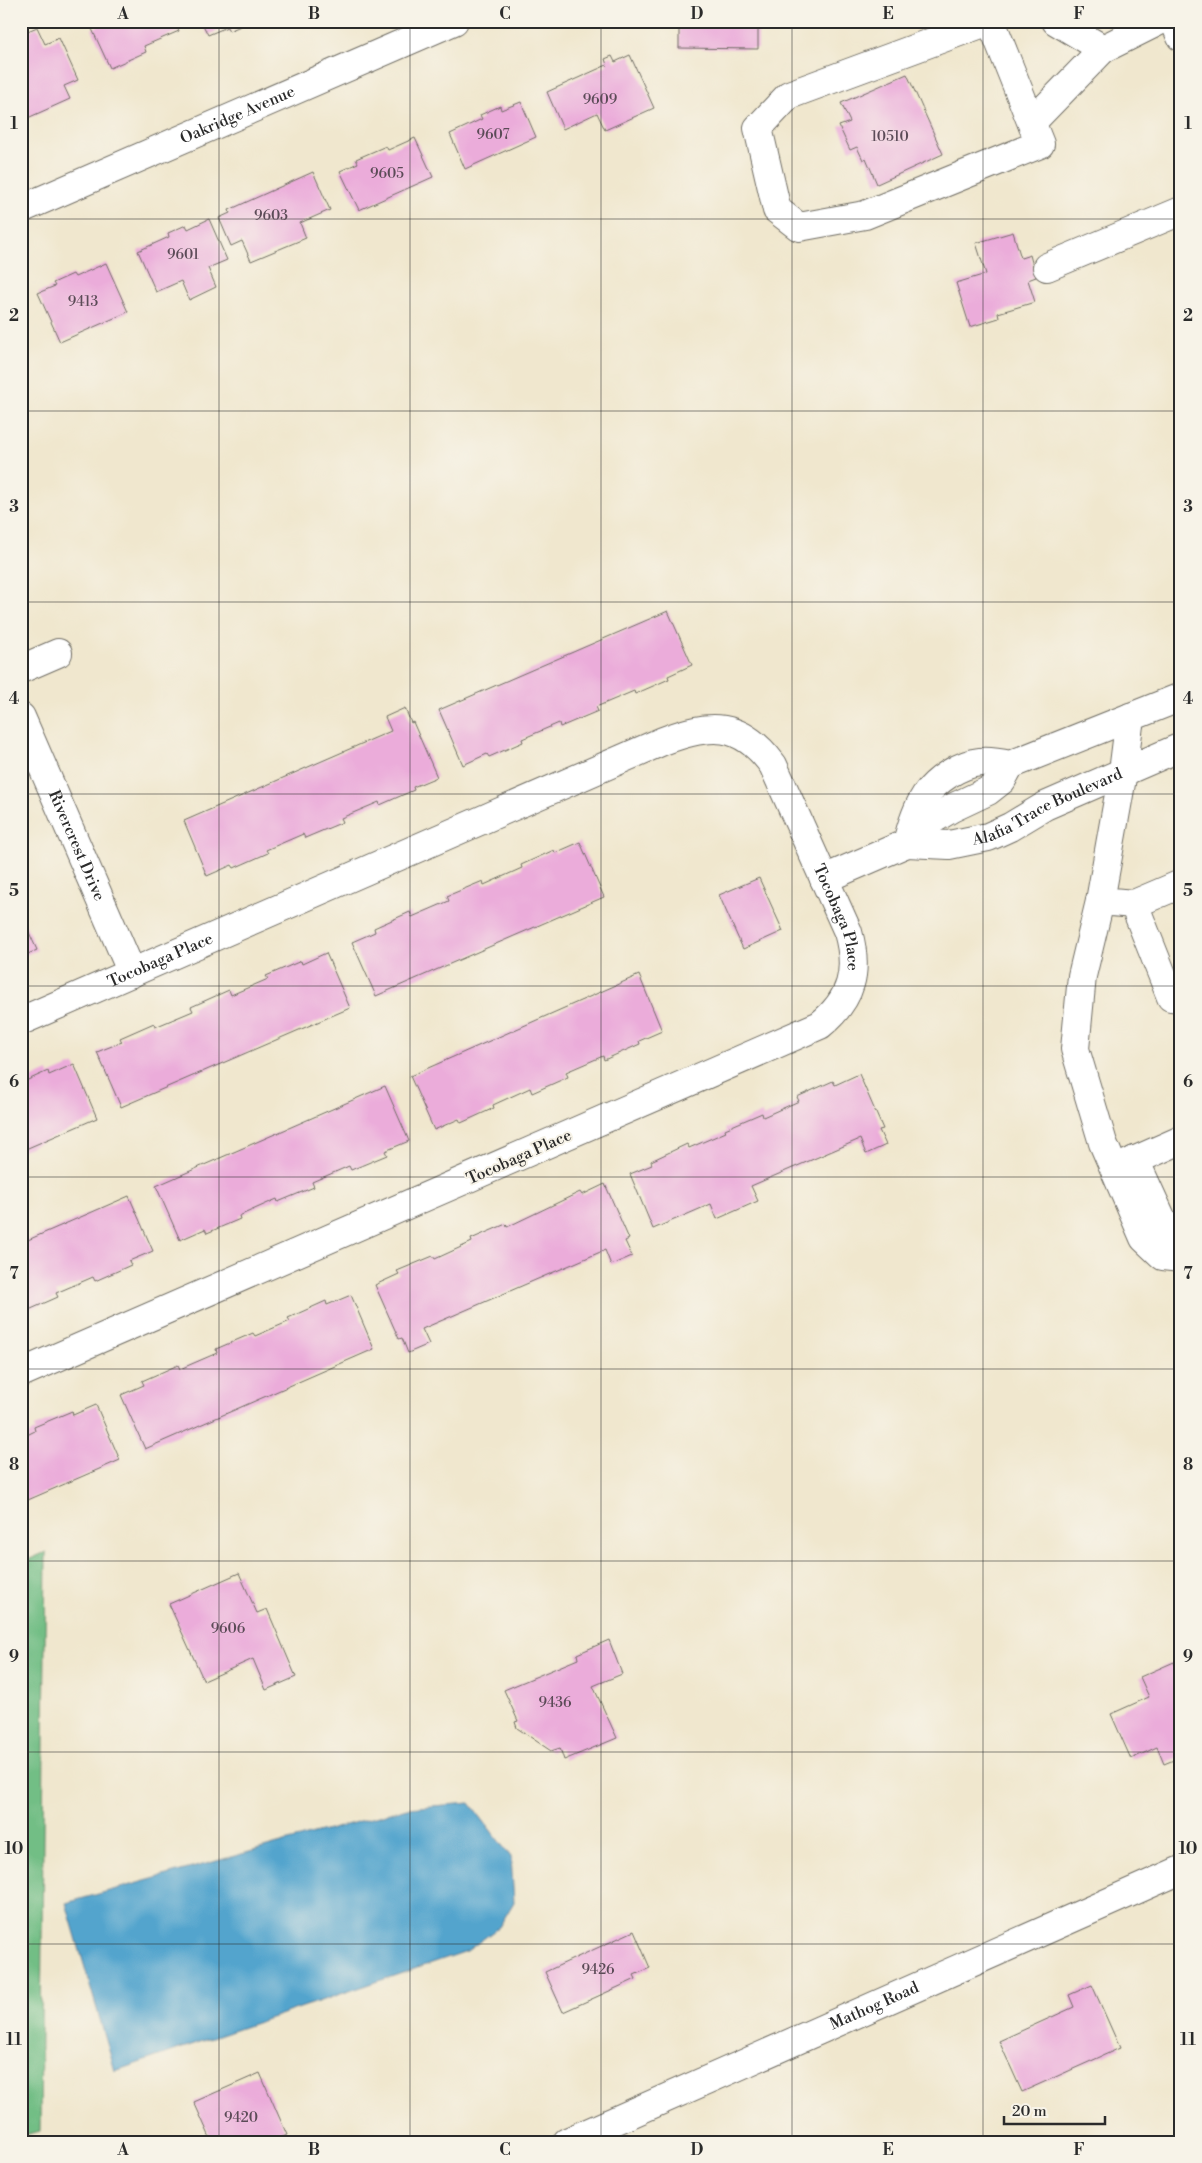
<svg xmlns="http://www.w3.org/2000/svg" width="1202" height="2163" font-family="'Libre Bodoni',serif">
<style>
.forest{fill:#72be85;stroke:#4e7458}
.water{fill:#53a4cd;stroke:#3f687c}
.building{fill:#ebacda}
.lines{fill:none;stroke-linecap:round;stroke-linejoin:round}
.minor-casing{stroke:#706d64;stroke-width:30}
.major-casing{stroke:#706d64;stroke-width:30}
.minor{stroke:#fff;stroke-width:28}
.major{stroke:#fff;stroke-width:28}
.grid{fill:none;stroke:#2b2b2b;stroke-width:1;stroke-opacity:0.55}
.labels{text-anchor:middle;dominant-baseline:central;stroke-width:4;stroke-linejoin:round;paint-order:stroke}
.number-label{font-size:14px;fill:#5b4b57}
.street-label{font-size:16px;fill:#2b2b2b;stroke:#f7f3e8}
.neatline{fill:none;stroke:#2b2b2b;stroke-width:2}
.grid-label{font-size:16px;text-anchor:middle;font-weight:bold;fill:#2b2b2b}
</style>
<rect width="100%" height="100%" fill="#f7f3e8"/>
<filter id="ink" filterUnits="userSpaceOnUse"><feTurbulence type="fractalNoise" baseFrequency=".02" numOctaves="2"/><feDisplacementMap in="SourceGraphic" scale="10" xChannelSelector="R" yChannelSelector="G"/><feConvolveMatrix kernelMatrix="1 2 1 2 8 2 1 2 1" color-interpolation-filters="sRGB"/></filter>
<filter id="wash" filterUnits="userSpaceOnUse"><feTurbulence type="fractalNoise" baseFrequency=".0096" numOctaves="4" result="noise"/><feDisplacementMap in="SourceGraphic" scale="20" xChannelSelector="R" yChannelSelector="G"/><feGaussianBlur stdDeviation="1.12" result="paint"/><feColorMatrix in="noise" values="0 0 0 0 0 0 0 0 0 0 0 0 0 0 0 0 0 1.4 0 .05"/><feComposite in="paint" operator="in"/></filter>
<g filter="url(#wash)">
<rect width="100%" height="100%" fill="#f0e7ce"/>
<!-- forest -->
<path class="forest" d="M46,1552L40,2131L21,2136V1563Z"/>
<!-- water -->
<path class="water" d="M470,1803L511,1857L514,1902L499,1927L467,1951L115,2071L66,1903L407,1808Z"/>
<g id="blocks">
<!-- building -->
<g class="building">
<path d="M109,21H175L179,31L144,46L146,52L110,68L92,29Z"/>
<path d="M201,21H252L229,31L227,27L208,35Z"/>
<path d="M679,21H758V49L679,48Z"/>
<path d="M37,27L45,44L59,38L78,80L64,86L70,99L21,121V34Z"/>
<path d="M630,55L654,108L605,130L597,113L563,129L547,92L607,65L605,59L612,56L615,62Z"/>
<path d="M907,74L943,154L877,184L866,158L863,160L857,147L850,150L839,126L850,122L841,103Z"/>
<path d="M521,102L536,137L465,169L450,134L482,119L480,115L500,106L501,110Z"/>
<path d="M415,138L433,177L359,210L340,171L358,163L356,159L386,146L388,150Z"/>
<path d="M313,172L330,210L300,223L306,238L251,261L242,241L231,246L219,218L230,213L229,210Z"/>
<path d="M209,219L227,260L208,268L216,287L189,300L181,281L156,292L138,251L169,237L168,233L186,225L188,229Z"/>
<path d="M1013,232L1021,258L1030,255L1036,277L1028,280L1035,302L998,313L999,318L970,327L956,283L986,274L976,243Z"/>
<path d="M106,263L128,312L60,342L38,293L55,286L53,283L73,274L75,277Z"/>
<path d="M668,611L692,665L668,676L669,679L635,694L634,691L596,707L598,711L560,727L559,723L522,739L523,742L489,757L487,754L463,765L439,710Z"/>
<path d="M405,708L411,723L413,722L437,777L413,787L414,790L380,805L379,802L341,818L343,822L305,838L303,834L266,850L268,853L234,868L232,865L207,876L184,821L391,731L385,717Z"/>
<path d="M580,842L604,897L376,996L352,942L375,932L374,928L410,912L412,917L449,901L447,896L483,881L484,885L522,868L521,865L554,850L555,853Z"/>
<path d="M759,878L783,931L743,949L719,895Z"/>
<path d="M21,915L37,950L21,957Z"/>
<path d="M326,953L350,1008L121,1107L97,1052L122,1042L120,1038L154,1023L155,1027L193,1011L191,1007L229,990L231,995L268,979L266,976L301,961L302,964Z"/>
<path d="M639,975L662,1031L639,1041L640,1044L604,1060L603,1056L566,1072L568,1077L532,1093L530,1088L493,1105L494,1108L461,1123L459,1119L434,1130L410,1076Z"/>
<path d="M74,1064L97,1118L21,1151V1083L48,1071L49,1075Z"/>
<path d="M859,1074L883,1129L879,1130L886,1145L866,1154L860,1139L751,1186L758,1201L717,1219L711,1204L653,1229L630,1174L652,1165L651,1161L687,1144L689,1148L726,1132L725,1129L762,1113L763,1117L799,1101L797,1097L833,1081L835,1085Z"/>
<path d="M385,1086L409,1141L385,1151L387,1155L351,1170L349,1166L312,1182L314,1187L278,1202L277,1199L239,1216L240,1219L207,1233L205,1229L180,1240L156,1186Z"/>
<path d="M605,1184L629,1239L625,1241L632,1256L611,1265L605,1250L422,1329L429,1344L408,1353L402,1338L399,1339L375,1285L399,1274L397,1271L433,1256L435,1259L472,1242L471,1239L506,1224L507,1227L580,1192L582,1195Z"/>
<path d="M129,1196L153,1251L129,1261L131,1265L95,1281L93,1277L56,1293L58,1297L22,1313L21,1243Z"/>
<path d="M351,1295L374,1349L145,1449L121,1395L144,1385L142,1381L178,1365L180,1369L217,1353L216,1349L253,1333L255,1336L290,1321L288,1318L326,1301L327,1305Z"/>
<path d="M96,1405L120,1460L21,1503V1438L35,1431L34,1427L72,1411L73,1415Z"/>
<path d="M239,1573L257,1613L267,1609L296,1677L266,1690L253,1659L204,1681L169,1604Z"/>
<path d="M609,1640L622,1674L593,1686L617,1738L564,1760L560,1748L551,1751L517,1728L515,1722L518,1721L504,1690L578,1659L577,1654Z"/>
<path d="M1174,1662L1181,1677V1757L1164,1764L1157,1747L1131,1759L1111,1714L1149,1697L1140,1677Z"/>
<path d="M634,1931L650,1968L634,1975L636,1979L563,2012L545,1972Z"/>
<path d="M1092,1985L1120,2048L1022,2092L999,2041L1074,2007L1069,1995Z"/>
<path d="M260,2073L287,2135L272,2142H212L194,2102Z"/>
</g>
</g>
</g>
<g filter="url(#ink)">
<use href="#blocks" fill-opacity="0" stroke="#706d64" stroke-width="1"/>
<g class="lines">
<defs>
<g id="minor">
<path d="M989,21L789,95L758,128L777,210L799,227L865,215L1040,144L991,21"/>
<path d="M1056,21L1103,49L1159,21"/>
<path d="M1032,122L1103,49"/>
<path id="s1" d="M21,209L454,21"/>
<path d="M1047,267L1181,211"/>
<path d="M21,669L58,653"/>
<path id="s2" d="M21,717L132,973"/>
<path d="M1130,717L1123,772L1100,901L1134,904L1181,884"/>
<path d="M907,843C911,827 916,810 925,796C936,780 960,764 980,762C990,761 1001,763 1010,765L1181,697"/>
<path id="s3" d="M907,843L949,845L988,837L1010,827L1045,806L1181,747"/>
<path d="M824,879L907,843L932,820L952,808L988,791L1002,780L1010,765"/>
<path d="M1100,901L1082,976L1075,1049L1103,1143L1144,1238L1163,1256L1181,1258"/>
<path d="M1134,904L1171,997L1181,998"/>
<path id="s4" d="M21,1021L663,741C710,723 741,721 773,765L848,932C859,971 852,999 820,1025L21,1373"/>
<path d="M1135,1160L1166,1228L1178,1235L1181,1233"/>
<path d="M1120,1167L1181,1140"/>
<path id="s5" d="M567,2142L1181,1870"/>
</g>
<path id="major" d="M1174,21L1181,37"/>
</defs>
<!-- minor casing -->
<use href="#minor" class="minor-casing"/>
<!-- major casing -->
<use href="#major" class="major-casing"/>
<!-- minor -->
<use href="#minor" class="minor"/>
<!-- major -->
<use href="#major" class="major"/>
</g>
</g>
<!-- grid -->
<path class="grid" d="M219,21V2142M410,21V2142M601,21V2142M792,21V2142M983,21V2142M21,219H1181M21,411H1181M21,602H1181M21,794H1181M21,986H1181M21,1177H1181M21,1369H1181M21,1561H1181M21,1752H1181M21,1944H1181"/>
<g class="labels">
<!-- number labels -->
<g class="number-label">
<text x="600" y="100">9609</text>
<text x="493" y="135">9607</text>
<text x="890" y="137">10510</text>
<text x="387" y="174">9605</text>
<text x="271" y="216">9603</text>
<text x="183" y="255">9601</text>
<text x="83" y="302">9413</text>
<text x="228" y="1629">9606</text>
<text x="555" y="1703">9436</text>
<text x="598" y="1970">9426</text>
<text x="241" y="2118">9420</text>
</g>
<!-- street labels -->
<g class="street-label">
<text stroke="none"><textPath href="#s1" startOffset="236">Oakridge Avenue</textPath></text>
<text stroke="none"><textPath href="#s3" startOffset="148">Alafia Trace Boulevard</textPath></text>
<text stroke="none"><textPath href="#s2" startOffset="140">Rivercrest Drive</textPath></text>
<text stroke="none"><textPath href="#s4" startOffset="991">Tocobaga Place</textPath></text>
<text stroke="none"><textPath href="#s4" startOffset="152">Tocobaga Place</textPath></text>
<text transform="translate(519 1157) rotate(-24)">Tocobaga Place</text>
<text stroke="none"><textPath href="#s5" startOffset="336">Mathog Road</textPath></text>
</g>
</g>
<!-- margin -->
<rect width="1202" height="2163" fill="none" stroke="#f7f3e8" stroke-width="55"/>
<!-- scale -->
<path d="M1004 2116v8h101v-8" fill="none" stroke="#2b2b2b" stroke-width="2.5"/>
<text x="1012" y="2116" font-size="15" fill="#2b2b2b" stroke="#f7f3e8" stroke-width="4" paint-order="stroke">20 m</text>
<rect x="28" y="28" width="1146" height="2108" class="neatline"/>
<g class="grid-label">
<text x="123" y="19">A</text>
<text x="314" y="19">B</text>
<text x="505" y="19">C</text>
<text x="697" y="19">D</text>
<text x="888" y="19">E</text>
<text x="1079" y="19">F</text>
<text x="14" y="129">1</text>
<text x="1188" y="129">1</text>
<text x="14" y="321">2</text>
<text x="1188" y="321">2</text>
<text x="14" y="512">3</text>
<text x="1188" y="512">3</text>
<text x="14" y="704">4</text>
<text x="1188" y="704">4</text>
<text x="14" y="896">5</text>
<text x="1188" y="896">5</text>
<text x="14" y="1087">6</text>
<text x="1188" y="1087">6</text>
<text x="14" y="1279">7</text>
<text x="1188" y="1279">7</text>
<text x="14" y="1470">8</text>
<text x="1188" y="1470">8</text>
<text x="14" y="1662">9</text>
<text x="1188" y="1662">9</text>
<text x="14" y="1854">10</text>
<text x="1188" y="1854">10</text>
<text x="14" y="2045">11</text>
<text x="1188" y="2045">11</text>
<text x="123" y="2155">A</text>
<text x="314" y="2155">B</text>
<text x="505" y="2155">C</text>
<text x="697" y="2155">D</text>
<text x="888" y="2155">E</text>
<text x="1079" y="2155">F</text>
</g>
</svg>
